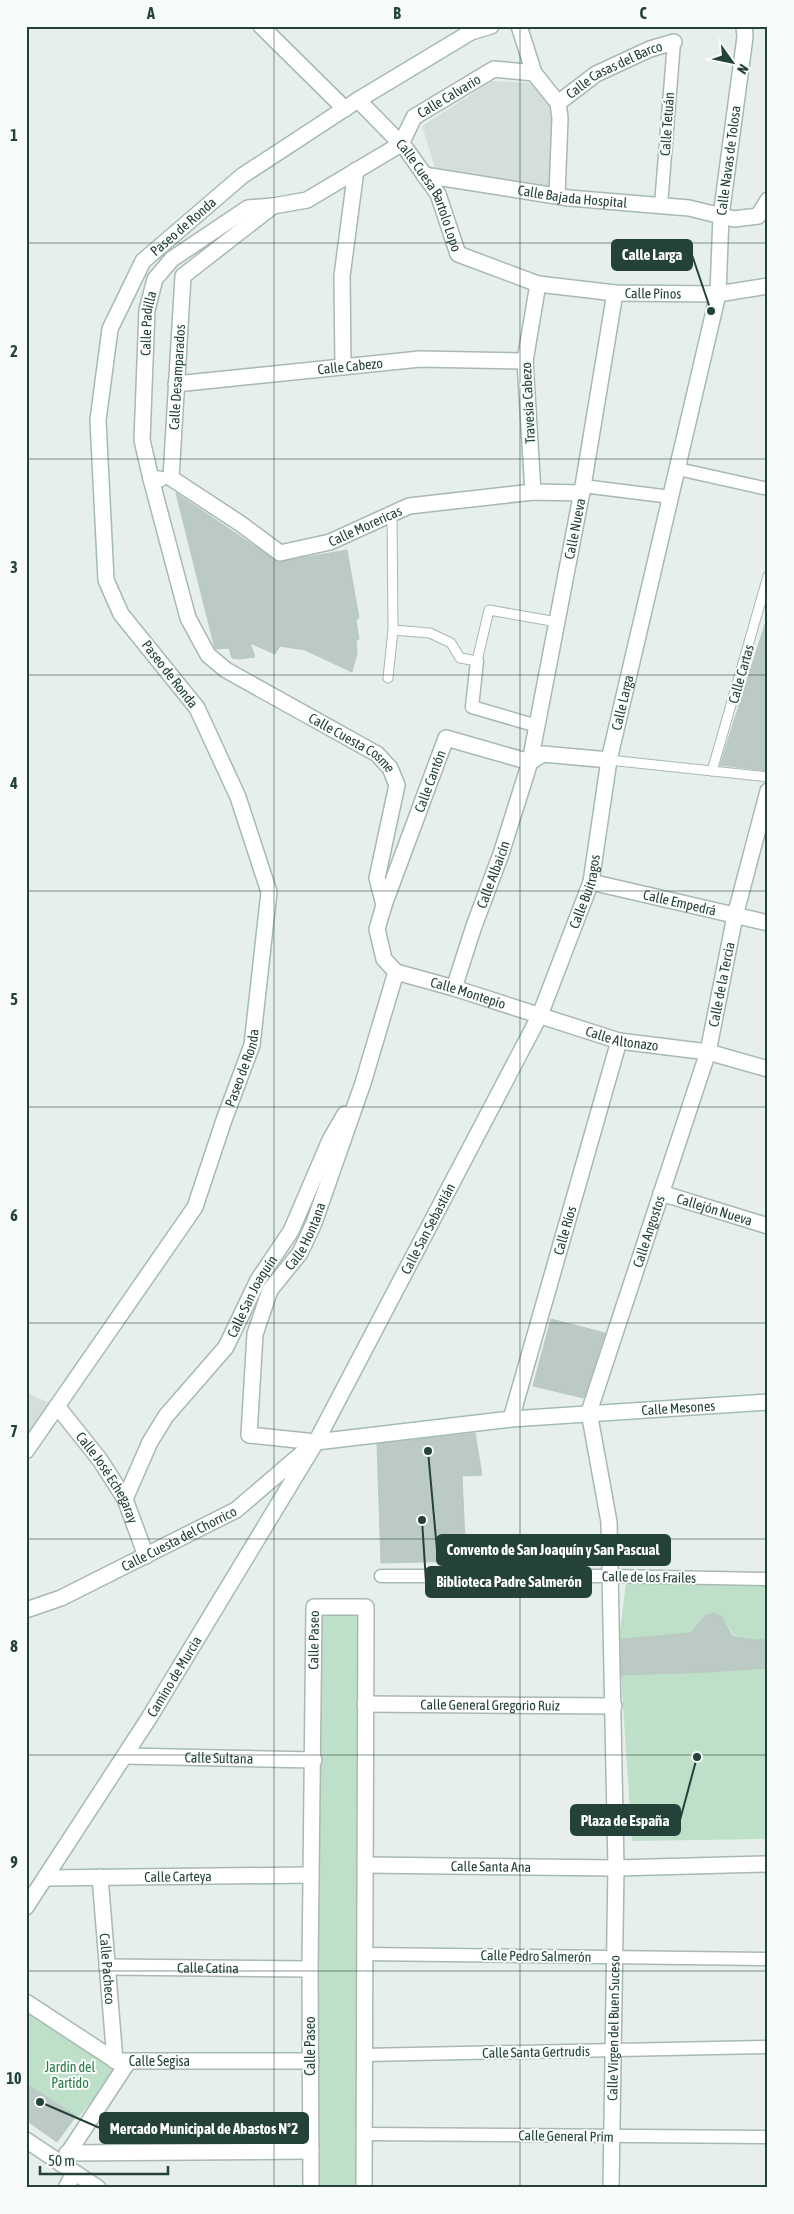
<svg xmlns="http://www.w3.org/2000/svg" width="794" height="2214" font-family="'Asap Condensed',sans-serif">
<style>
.built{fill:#d4dfda}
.green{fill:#bfe0c8}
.building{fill:#bbcac4;stroke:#b8c9c2}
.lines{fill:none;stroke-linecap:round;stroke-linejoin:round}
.service-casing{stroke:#a8b8b2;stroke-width:11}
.pedestrian-casing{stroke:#a8b8b2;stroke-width:15}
.minor-casing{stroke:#a8b8b2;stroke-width:18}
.secondary-casing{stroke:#a4bbb3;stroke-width:18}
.service{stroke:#fff;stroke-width:9}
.pedestrian{stroke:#fff;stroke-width:12}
.minor{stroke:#fff;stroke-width:15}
.secondary{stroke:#fff;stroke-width:15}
.grid{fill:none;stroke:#24423a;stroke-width:1;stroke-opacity:0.55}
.labels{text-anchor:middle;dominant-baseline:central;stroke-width:4;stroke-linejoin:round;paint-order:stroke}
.street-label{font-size:14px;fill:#24423a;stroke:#f7fbf9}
.park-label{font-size:14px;fill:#2d7a4b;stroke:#f7fbf9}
.leader{fill:none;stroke:#24423a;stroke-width:2}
.callout-dot{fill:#24423a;stroke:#f7fbf9;stroke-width:2}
.callout{fill:#24423a;stroke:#24423a;stroke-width:2}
.callout-label{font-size:15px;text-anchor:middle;font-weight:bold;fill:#fff}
.neatline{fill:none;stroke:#24423a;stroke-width:2}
.grid-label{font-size:16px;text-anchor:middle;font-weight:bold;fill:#24423a}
</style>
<rect width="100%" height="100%" fill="#e6efeb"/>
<!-- built -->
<g class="built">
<path d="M492,81L531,83L560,118L551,188L435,168L422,126Z"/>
<path d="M26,1392L51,1404L26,1442Z"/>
</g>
<!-- green -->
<g class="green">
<path d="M768,1580V1639L754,1640L733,1635L722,1617L715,1613L706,1615L690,1633L619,1639L626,1582Z"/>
<path d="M314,1607H366L364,2188H311Z"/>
<path d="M768,1668V1839L632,1841L621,1675L709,1672Z"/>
<path d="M26,2009L117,2069L78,2118L29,2084L26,2088Z"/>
</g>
<!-- building -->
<g class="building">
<path d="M176,493L278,562L347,550L359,618L356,620L359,639L356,640L357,653L352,672L305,650L280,646L275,654L250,643L255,657L239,659L232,658L229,648L215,649Z"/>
<path d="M765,624L768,625V771L720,765Z"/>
<path d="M551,1319L605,1333L584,1398L533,1386Z"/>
<path d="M475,1433L482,1475L462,1476L466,1561L381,1563L377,1444Z"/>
<path d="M715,1613L722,1617L732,1636L754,1640L768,1639V1668L709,1672L621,1675V1639L690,1633L706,1615Z"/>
<path d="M26,2083L76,2116L57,2142L26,2120Z"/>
</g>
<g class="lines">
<defs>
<g id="service">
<path d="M392,513L393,630L430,633L451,643L460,658L477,661L489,610L557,622"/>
<path d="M388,678L393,630"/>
<path d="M609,760L768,777"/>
<path d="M712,771L768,576"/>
</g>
<g id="pedestrian">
<path d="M661,205L674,42"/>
<path d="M678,469L768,489"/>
<path d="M583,486L671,497"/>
<path d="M477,661L472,707L537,726"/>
<path d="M381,1576H609L768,1579"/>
<path d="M364,1954L768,1959"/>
<path d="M364,2055L768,2047"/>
<path d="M364,2134L768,2137"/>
</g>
<g id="minor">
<path d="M261,26L345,109"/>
<path d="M519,26L534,73L558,103L560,118L557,195"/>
<path id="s1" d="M358,100L406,149L438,194L458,254L538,284L615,293L718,294L768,286"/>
<path id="s2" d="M558,103L596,74L650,49L674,42"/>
<path id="s3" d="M424,175L569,198L689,208L734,219L758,216L768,200"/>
<path id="s4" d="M721,216L745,37L744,26"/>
<path d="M343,367L342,276L356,170"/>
<path id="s5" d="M176,384L420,359L525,361"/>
<path id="s6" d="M171,478L183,276L273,206L307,200L401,144L414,117L494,69L534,73"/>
<path id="s7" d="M171,478L241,524L280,553L330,542L409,506L533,492L582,493"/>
<path id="s8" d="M151,479L188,618L208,655L226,670L377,754L390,768L397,785L377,878L384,905L377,929L384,959L396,972"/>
<path id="s9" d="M160,479H151L142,440L147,310L155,279L172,259L248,208L273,206"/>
<path d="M533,492L525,361L538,284"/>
<path d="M530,762L543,754L609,760"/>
<path id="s10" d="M591,882L768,923"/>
<path id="s11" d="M384,905L446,738L530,762"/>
<path id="s12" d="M396,972L454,988L619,1041L708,1052L768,1069"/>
<path id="s13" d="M454,988L474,926L501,854L530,762L583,486L615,293"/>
<path id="s14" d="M661,1193L768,1226"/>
<path id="s15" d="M57,1406L100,1460L125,1499L146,1556"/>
<path id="s16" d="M511,1419L619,1041"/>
<path id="s17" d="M316,1442L249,1435L255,1334L270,1290L300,1253L314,1223L363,1083L396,972"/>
<path id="s18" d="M125,1499L150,1442L166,1416L226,1347L258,1280L291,1231L330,1140L345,1114"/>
<path id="s19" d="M26,1610L61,1598L236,1510L313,1444"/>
<path id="s20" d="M365,1704L614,1706"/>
<path id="s21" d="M125,1756L314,1760"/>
<path id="s22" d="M365,1865L616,1868L768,1864"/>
<path id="s23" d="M100,1877L115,2061"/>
<path id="s24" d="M46,1878L311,1875"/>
<path id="s25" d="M107,1967L310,1969"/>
<path id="s26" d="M26,2002L116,2061H311"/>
<path d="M26,2140L98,2188"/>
<path d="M67,2153L311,2151"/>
<path d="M61,2164L128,2062"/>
<path d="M66,2188L74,2173"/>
<path id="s27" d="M311,2188L310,1969L314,1607H366L364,2188"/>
<path id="s28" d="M611,2188L616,1868L609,1522L589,1412L708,1052L735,916L768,791"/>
</g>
<g id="secondary">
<path id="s29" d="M316,1442L511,1419L768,1402"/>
<path id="s30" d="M26,1451L195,1207L224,1120L252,1045L269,892L238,797L197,708L121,614L106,580L98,420L110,329L143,261L242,176L358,100L471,32L491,26"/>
<path id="s31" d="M26,1907L149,1718L316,1442L540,1015L591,882L609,760L718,294L721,216"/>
</g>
</defs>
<!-- service casing -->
<use href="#service" class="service-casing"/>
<!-- pedestrian casing -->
<use href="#pedestrian" class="pedestrian-casing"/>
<!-- minor casing -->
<use href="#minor" class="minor-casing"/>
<!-- secondary casing -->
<use href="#secondary" class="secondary-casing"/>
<!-- service -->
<use href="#service" class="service"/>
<!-- pedestrian -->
<use href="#pedestrian" class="pedestrian"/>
<!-- minor -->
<use href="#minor" class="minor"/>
<!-- secondary -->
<use href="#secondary" class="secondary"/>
</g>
<!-- grid -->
<path class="grid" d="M274,26V2188M520,26V2188M26,243H768M26,459H768M26,675H768M26,891H768M26,1107H768M26,1323H768M26,1539H768M26,1755H768M26,1971H768"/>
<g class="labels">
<!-- street labels -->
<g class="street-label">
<text stroke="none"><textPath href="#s2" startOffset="66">Calle Casas del Barco</textPath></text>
<text stroke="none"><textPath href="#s6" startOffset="531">Calle Calvario</textPath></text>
<text transform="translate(667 124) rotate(-86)">Calle Tetuán</text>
<text stroke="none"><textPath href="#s4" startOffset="56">Calle Navas de Tolosa</textPath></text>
<text stroke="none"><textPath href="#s3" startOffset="150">Calle Bajada Hospital</textPath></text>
<text stroke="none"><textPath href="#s1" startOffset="121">Calle Cuesa Bartolo Lopo</textPath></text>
<text stroke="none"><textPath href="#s30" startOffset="1359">Paseo de Ronda</textPath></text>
<text stroke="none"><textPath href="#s1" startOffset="388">Calle Pinos</textPath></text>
<text stroke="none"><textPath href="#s9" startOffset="166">Calle Padilla</textPath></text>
<text stroke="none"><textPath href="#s5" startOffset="175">Calle Cabezo</textPath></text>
<text stroke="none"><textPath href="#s6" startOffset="101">Calle Desamparados</textPath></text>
<text transform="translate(528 403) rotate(-93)">Travesía Cabezo</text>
<text stroke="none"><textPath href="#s7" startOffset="222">Calle Morericas</textPath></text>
<text stroke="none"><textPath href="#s13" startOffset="476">Calle Nueva</textPath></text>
<text transform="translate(170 674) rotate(52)">Paseo de Ronda</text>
<text transform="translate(741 674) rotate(-74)">Calle Cartas</text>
<text stroke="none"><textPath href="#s31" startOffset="1355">Calle Larga</textPath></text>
<text stroke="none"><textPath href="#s8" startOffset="355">Calle Cuesta Cosme</textPath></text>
<text stroke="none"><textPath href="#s11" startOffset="132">Calle Cantón</textPath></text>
<text stroke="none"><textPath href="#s13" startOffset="120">Calle Albaicín</textPath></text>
<text stroke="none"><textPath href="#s31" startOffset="1162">Calle Buitragos</textPath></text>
<text stroke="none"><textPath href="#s10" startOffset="91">Calle Empedrá</textPath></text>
<text stroke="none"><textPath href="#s28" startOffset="1226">Calle de la Tercia</textPath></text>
<text stroke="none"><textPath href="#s12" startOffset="75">Calle Montepío</textPath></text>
<text stroke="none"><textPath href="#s12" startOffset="236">Calle Altonazo</textPath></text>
<text stroke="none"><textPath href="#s30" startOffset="444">Paseo de Ronda</textPath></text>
<text stroke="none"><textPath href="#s14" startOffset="56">Callejón Nueva</textPath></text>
<text stroke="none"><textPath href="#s31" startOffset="789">Calle San Sebastián</textPath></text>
<text stroke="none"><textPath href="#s16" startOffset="196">Calle Ríos</textPath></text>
<text stroke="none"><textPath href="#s28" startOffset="968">Calle Angostos</textPath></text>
<text stroke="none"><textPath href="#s17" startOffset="280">Calle Hontana</textPath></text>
<text stroke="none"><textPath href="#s18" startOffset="241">Calle San Joaquín</textPath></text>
<text stroke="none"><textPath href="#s29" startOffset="364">Calle Mesones</textPath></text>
<text stroke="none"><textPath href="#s15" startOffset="88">Calle José Echegaray</textPath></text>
<text stroke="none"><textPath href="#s19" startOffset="169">Calle Cuesta del Chorrico</textPath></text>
<text transform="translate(649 1577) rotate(1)">Calle de los Frailes</text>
<text stroke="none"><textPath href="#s27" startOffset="548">Calle Paseo</textPath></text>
<text stroke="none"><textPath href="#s31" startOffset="274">Camino de Murcia</textPath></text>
<text stroke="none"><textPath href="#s20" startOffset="125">Calle General Gregorio Ruiz</textPath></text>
<text stroke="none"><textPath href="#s21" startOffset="94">Calle Sultana</textPath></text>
<text stroke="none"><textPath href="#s22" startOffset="126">Calle Santa Ana</textPath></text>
<text stroke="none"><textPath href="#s24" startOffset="132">Calle Carteya</textPath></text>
<text transform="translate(536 1956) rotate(1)">Calle Pedro Salmerón</text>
<text stroke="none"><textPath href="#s25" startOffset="101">Calle Catina</textPath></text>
<text stroke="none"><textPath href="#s23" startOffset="92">Calle Pacheco</textPath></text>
<text stroke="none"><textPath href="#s28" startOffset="160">Calle Virgen del Buen Suceso</textPath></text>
<text transform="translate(310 2046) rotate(-90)">Calle Paseo</text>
<text transform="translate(536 2052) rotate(-1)">Calle Santa Gertrudis</text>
<text stroke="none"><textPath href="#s26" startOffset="151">Calle Segisa</textPath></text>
<text transform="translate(566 2136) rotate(1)">Calle General Prim</text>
</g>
<!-- park labels -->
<g class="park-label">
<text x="70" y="2067">Jardín del<tspan x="70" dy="16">Partido</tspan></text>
</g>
</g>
<!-- callouts -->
<path class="leader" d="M711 311L692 255M428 1451L437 1550M422 1520L426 1582M697 1757L680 1820M40 2102L100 2128"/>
<g class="callout-dot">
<circle cx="711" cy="311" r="5"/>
<circle cx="428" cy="1451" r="5"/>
<circle cx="422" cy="1520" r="5"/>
<circle cx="697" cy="1757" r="5"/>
<circle cx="40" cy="2102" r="5"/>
</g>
<g class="callout">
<rect x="612" y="240" width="80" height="30" rx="5"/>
<rect x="437" y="1535" width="233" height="30" rx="5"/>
<rect x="426" y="1567" width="165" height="30" rx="5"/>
<rect x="571" y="1805" width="109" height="30" rx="5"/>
<rect x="100" y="2113" width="208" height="30" rx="5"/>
</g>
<g class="callout-label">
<text x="652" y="260">Calle Larga</text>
<text x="553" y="1555">Convento de San Joaquín y San Pascual</text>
<text x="509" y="1587">Biblioteca Padre Salmerón</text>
<text x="625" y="1826">Plaza de España</text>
<text x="204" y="2134">Mercado Municipal de Abastos Nº2</text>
</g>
<!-- border -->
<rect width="794" height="2214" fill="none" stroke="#f7fbf9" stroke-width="55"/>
<!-- north arrow -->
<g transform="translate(732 62) rotate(123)" stroke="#f7fbf9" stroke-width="4" paint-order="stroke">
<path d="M0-4L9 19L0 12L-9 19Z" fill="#24423a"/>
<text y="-8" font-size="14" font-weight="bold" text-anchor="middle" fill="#24423a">N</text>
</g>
<!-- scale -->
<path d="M40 2166v8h128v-8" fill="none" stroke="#24423a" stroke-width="2.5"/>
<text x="48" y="2166" font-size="15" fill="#24423a" stroke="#f7fbf9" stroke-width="4" paint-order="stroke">50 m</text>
<rect x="28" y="28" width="738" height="2158" class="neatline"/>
<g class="grid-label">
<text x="151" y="19">A</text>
<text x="397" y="19">B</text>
<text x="643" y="19">C</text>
<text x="14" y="141">1</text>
<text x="14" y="357">2</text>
<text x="14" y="573">3</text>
<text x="14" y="789">4</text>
<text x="14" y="1005">5</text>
<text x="14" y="1221">6</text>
<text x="14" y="1437">7</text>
<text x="14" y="1652">8</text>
<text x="14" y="1868">9</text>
<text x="14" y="2084">10</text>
</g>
</svg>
